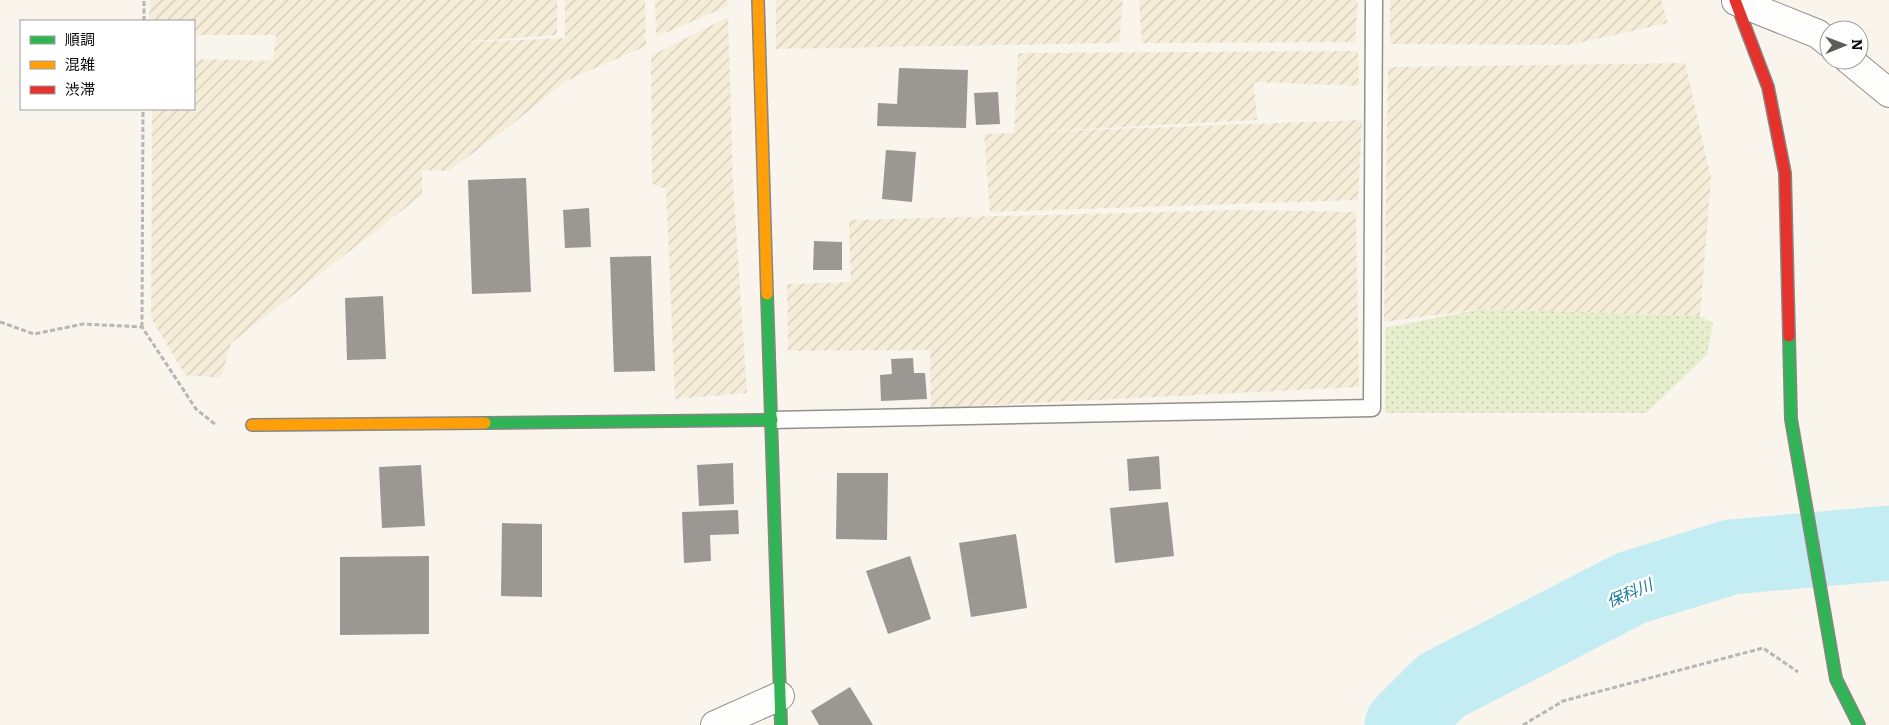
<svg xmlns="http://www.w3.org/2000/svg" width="1889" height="725" font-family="Literata,'Noto Sans JP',serif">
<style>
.farmland{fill:url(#farmland-furrows)}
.grass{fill:url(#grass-dots)}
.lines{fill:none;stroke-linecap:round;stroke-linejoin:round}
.river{stroke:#c3ecf3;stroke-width:75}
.building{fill:#9b9893}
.lane-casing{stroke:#92908c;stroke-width:19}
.street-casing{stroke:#92908c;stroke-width:30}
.fast-casing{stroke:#888683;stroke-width:14}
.slow-casing{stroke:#888683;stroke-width:14}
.jam-casing{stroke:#888683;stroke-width:14}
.path{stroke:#b7b6b5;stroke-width:3;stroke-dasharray:5 2.5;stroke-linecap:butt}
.lane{stroke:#fefefc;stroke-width:16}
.street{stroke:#fefefc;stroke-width:28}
.fast{stroke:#30b455;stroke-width:11}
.slow{stroke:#ff9f0a;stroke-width:11}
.jam{stroke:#e5322d;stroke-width:11}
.labels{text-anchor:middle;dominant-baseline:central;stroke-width:5;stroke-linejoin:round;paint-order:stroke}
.water-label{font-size:16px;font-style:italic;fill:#157a9a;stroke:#fff}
</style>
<defs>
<pattern id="farmland-furrows" width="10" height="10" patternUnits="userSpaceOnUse" patternTransform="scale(1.25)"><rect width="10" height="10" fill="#f6edd9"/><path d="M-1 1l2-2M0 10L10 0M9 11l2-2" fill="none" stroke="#d2cab9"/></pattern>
<pattern id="grass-dots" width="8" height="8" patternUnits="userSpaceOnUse" patternTransform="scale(1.25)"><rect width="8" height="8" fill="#e7eecd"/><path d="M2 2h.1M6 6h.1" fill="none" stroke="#c5cbaf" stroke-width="1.8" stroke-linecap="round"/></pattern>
</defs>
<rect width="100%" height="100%" fill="#f9f5ed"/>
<!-- farmland -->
<g class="farmland">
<path d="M150,0H281V4L282,0H557V35L446,43L565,38V0H645L646,46L566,81L506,129L448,171L422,170V195L231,343L221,378L185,375L151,318L152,109H194V59L273,61L276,35H194V21H149Z"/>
<path d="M655,0H728V6L656,37Z"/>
<path d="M776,0H1123L1119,43L776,49Z"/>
<path d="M1139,0H1358L1355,42L1142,43Z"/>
<path d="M1390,0H1661L1668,23L1569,45L1390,44Z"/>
<path d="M728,17L733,182L747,393L675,399L666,189L652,184L651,56Z"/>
<path d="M1358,51L1359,86L1254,82L1257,120L1030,132L1362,120L1358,200L990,212L984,134L1014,133L1018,53Z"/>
<path d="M1685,63L1711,178L1700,316L1481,309L1384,322L1388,67Z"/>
<path d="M1235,210L1356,212L1359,387L931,408L930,350L788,351L787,284L851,282L849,220Z"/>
</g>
<!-- grass -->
<path class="grass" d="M1481,309L1700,316L1713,323L1707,355L1646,413H1385V328Z"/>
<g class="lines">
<!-- river -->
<path class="river" d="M1402,725L1441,686L1631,588L1731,557L1889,543"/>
</g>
<!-- building -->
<g class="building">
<path d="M899,68L968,70L966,128L877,126L878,103L897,104Z"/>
<path d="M998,92L1000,124L976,125L974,93Z"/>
<path d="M886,150L916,152L912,202L882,199Z"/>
<path d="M526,178L531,292L472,294L468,180Z"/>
<path d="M589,208L591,247L565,248L563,210Z"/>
<path d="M814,241L842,242V270H813Z"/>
<path d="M651,256L655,371L614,372L610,257Z"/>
<path d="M383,296L386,359L347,360L345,298Z"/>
<path d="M913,358L914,373H925L927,399L881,401L880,375L892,374L891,359Z"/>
<path d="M1159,456L1161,489L1129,491L1127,459Z"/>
<path d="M733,463L734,504L699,506L697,465Z"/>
<path d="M421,465L425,526L382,528L379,467Z"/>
<path d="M837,473H888L887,540L836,539Z"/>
<path d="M1168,502L1174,556L1115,563L1110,508Z"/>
<path d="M738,510L739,534L710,535L711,561L684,563L682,512Z"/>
<path d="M502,523L542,524V597L501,596Z"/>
<path d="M1016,534L1027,608L971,617L959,543Z"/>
<path d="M429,556V634L340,635V557Z"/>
<path d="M910,556L931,619L888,634L866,571Z"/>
<path d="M850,687L873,725H819L811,711Z"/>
</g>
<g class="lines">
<defs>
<path id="lane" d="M772,420L1372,408L1374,0"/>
<g id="street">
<path d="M1736,1L1818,34L1829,43"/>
<path d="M1849,60L1889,93"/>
<path d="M715,725L780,696"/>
</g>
<g id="fast">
<path d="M767,294L781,725"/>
<path d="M1789,336L1791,419L1836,679L1859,725"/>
<path d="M485,423L772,420"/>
</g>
<g id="slow">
<path d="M758,0L767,294"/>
<path d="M252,425L485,423"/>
</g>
<path id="jam" d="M1735,0L1768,87L1785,173L1789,336"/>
</defs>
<!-- lane casing -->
<use href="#lane" class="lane-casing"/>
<!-- street casing -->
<use href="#street" class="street-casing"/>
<!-- fast casing -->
<use href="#fast" class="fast-casing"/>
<!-- slow casing -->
<use href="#slow" class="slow-casing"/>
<!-- jam casing -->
<use href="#jam" class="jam-casing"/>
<!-- path -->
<g class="path">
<path d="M144,21V0"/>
<path d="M0,322L34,334L83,324L142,327L196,409L216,425"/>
<path d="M142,327L143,109"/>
<path d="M1523,725L1563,701L1763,648L1798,672"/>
</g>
<!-- lane -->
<use href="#lane" class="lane"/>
<!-- street -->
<use href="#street" class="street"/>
<!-- fast -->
<use href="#fast" class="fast"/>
<!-- slow -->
<use href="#slow" class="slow"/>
<!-- jam -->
<use href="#jam" class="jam"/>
</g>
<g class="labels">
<!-- water labels -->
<g class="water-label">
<text transform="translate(1629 592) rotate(-23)">保科川</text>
</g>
</g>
<!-- legend -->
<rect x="20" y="20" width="175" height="90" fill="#ffffff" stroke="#9d9d9d"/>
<rect x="30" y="36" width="25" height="8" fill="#30b455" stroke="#9d9d9d"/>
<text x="65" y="45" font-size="15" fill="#0a0a0a">順調</text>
<rect x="30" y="61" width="25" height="8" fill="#ff9f0a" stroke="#9d9d9d"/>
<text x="65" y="70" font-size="15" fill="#0a0a0a">混雑</text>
<rect x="30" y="86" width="25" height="8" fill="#e5322d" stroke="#9d9d9d"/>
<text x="65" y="95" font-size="15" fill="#0a0a0a">渋滞</text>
<!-- north arrow -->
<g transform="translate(1844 45) rotate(89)"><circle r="24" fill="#ffffff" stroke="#9d9d9d"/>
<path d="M0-4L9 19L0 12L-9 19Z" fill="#5e5c59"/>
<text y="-8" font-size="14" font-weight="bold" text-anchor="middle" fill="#0a0a0a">N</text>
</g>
</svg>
